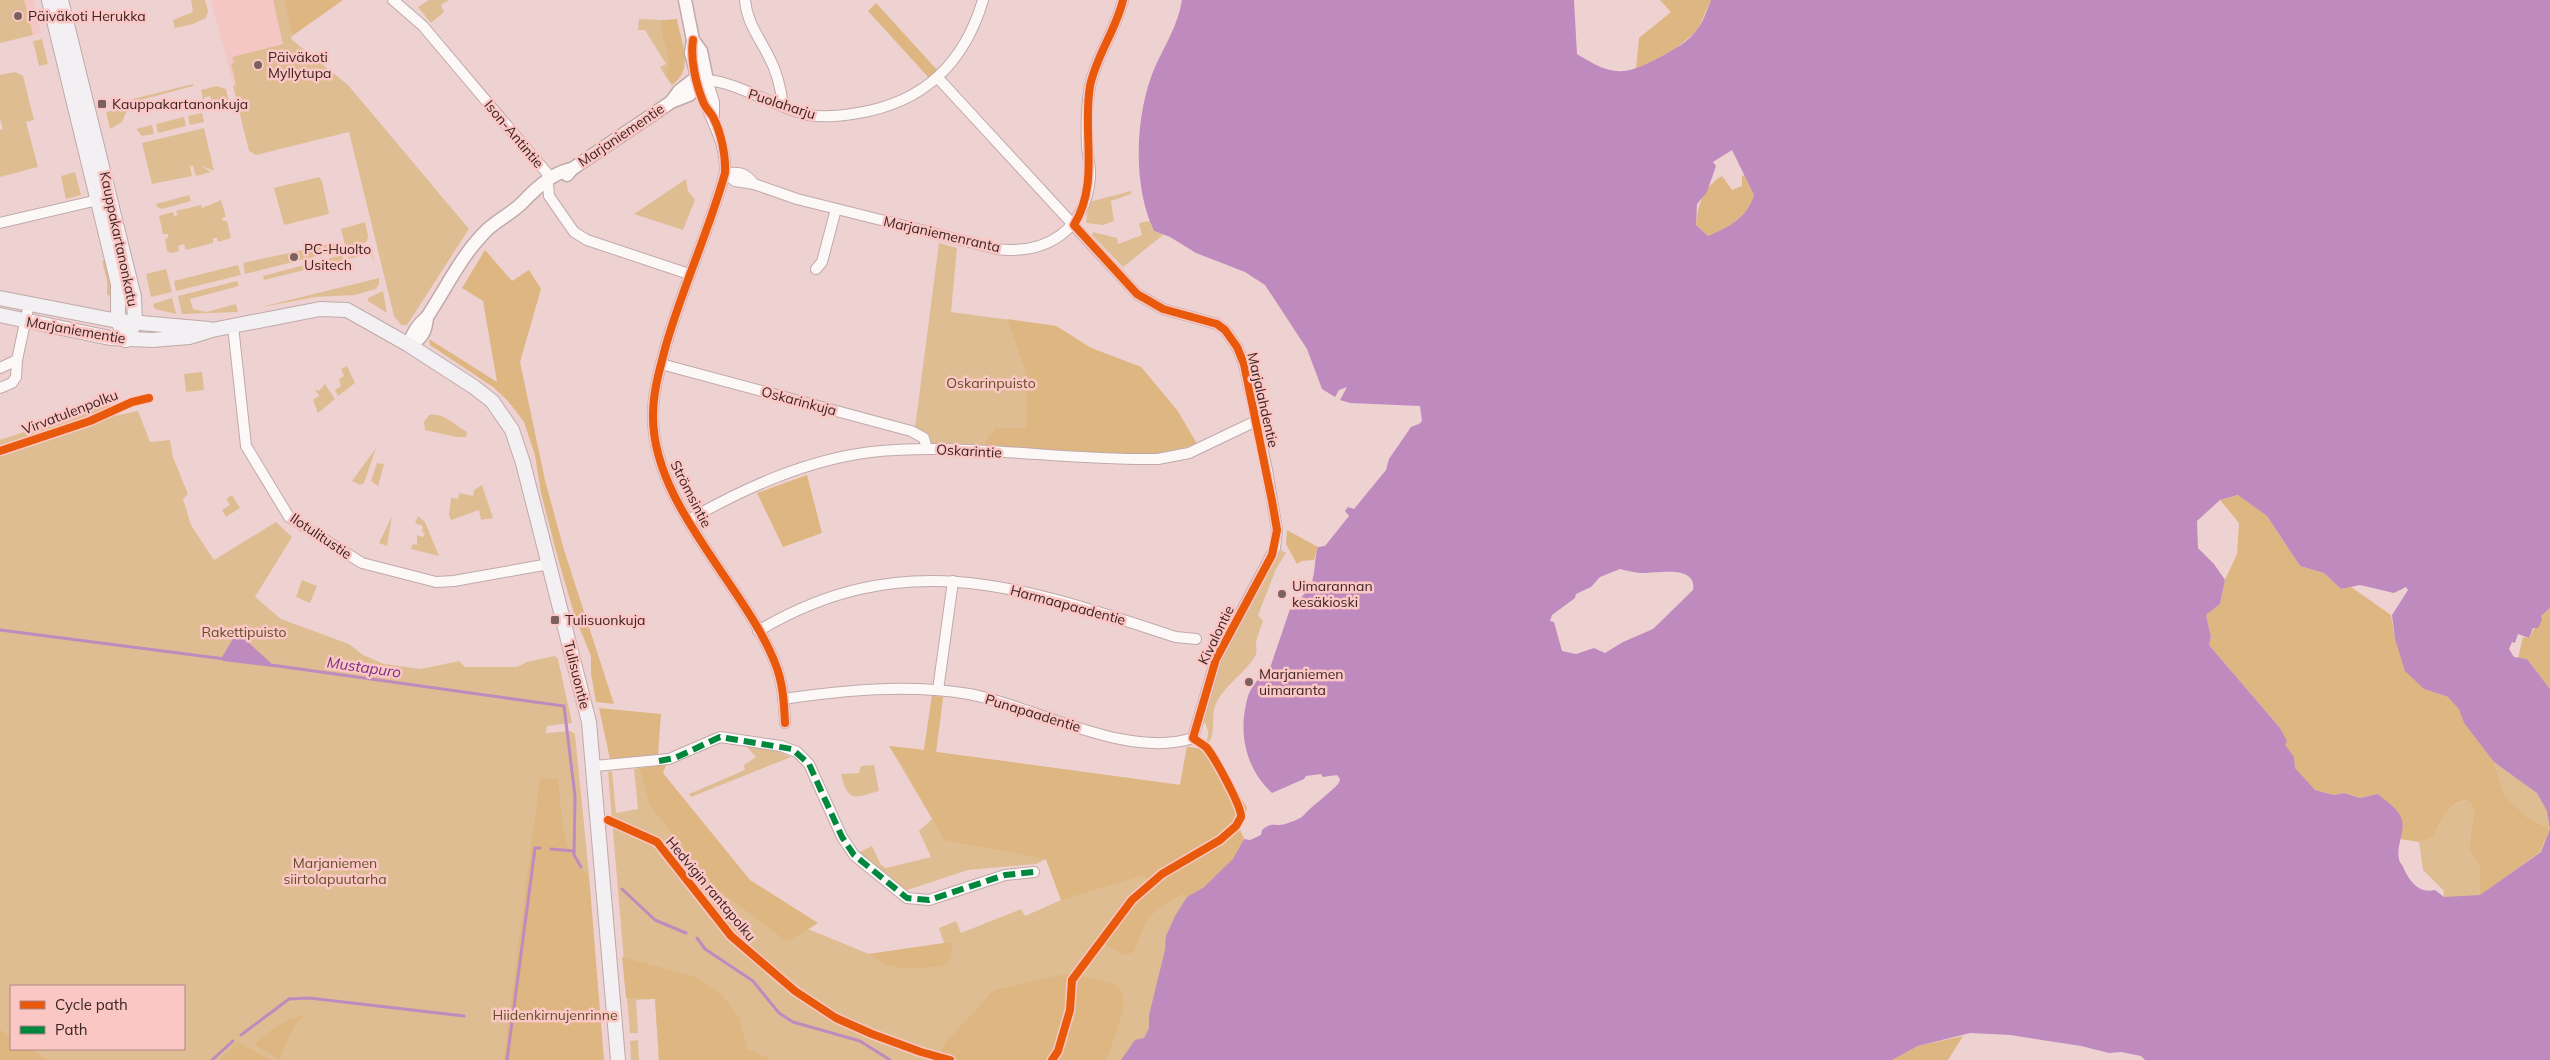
<svg xmlns="http://www.w3.org/2000/svg" width="2550" height="1060" font-family="Mulish,sans-serif">
<style>
.built{fill:#f4c7c5}
.green{fill:#dfbd93}
.forest{fill:#deb681}
.water{fill:#bf8bbe;fill-rule:evenodd}
.pier{fill:#eed2d2}
.lines{fill:none;stroke-linecap:round;stroke-linejoin:round}
.stream{stroke:#bf8bbe;stroke-width:3}
.minor-casing{stroke:#c1a9a9;stroke-width:12}
.tertiary-casing{stroke:#c1a9a9;stroke-width:15}
.secondary-casing{stroke:#c1a9a9;stroke-width:16}
.minor{stroke:#fcf8f8;stroke-width:10}
.tertiary{stroke:#fcf8f8;stroke-width:12}
.secondary{stroke:#f2f0f2;stroke-width:14}
.quiet{stroke:#00873e;stroke-width:6;stroke-dasharray:12 6;stroke-linecap:butt}
.cycleway-casing{stroke:#fbc7c5;stroke-width:11}
.cycleway{stroke:#e8590c;stroke-width:8}
.poi-dot{fill:#7a6160;stroke:#fbc7c5;stroke-width:2}
.labels{text-anchor:middle;dominant-baseline:central;stroke-width:5;stroke-linejoin:round;paint-order:stroke}
.poi-label{font-size:14px;fill:#3c2423;stroke:#fbc7c5;text-anchor:start}
.street-label{font-size:14px;fill:#3c2423;stroke:#fbc7c5}
.park-label{font-size:14px;fill:#644f28;stroke:#fbc7c5}
.water-label{font-size:15px;font-style:italic;fill:#792d86;stroke:#fbc7c5}
</style>
<rect width="100%" height="100%" fill="#eed2d2"/>
<!-- built -->
<g class="built">
<path d="M0,0H33L41,33L0,43Z"/>
<path d="M211,0H273L297,100L241,114Z"/>
</g>
<!-- green -->
<g class="green">
<path d="M0,0H24L33,35L0,43Z"/>
<path d="M191,0H205L208,11L206,18L193,24L175,28L173,20L193,12Z"/>
<path d="M273,0H284L292,36L291,39L348,85L469,229L407,325H401L394,316L349,132L256,155L249,151L233,86L236,85L231,64L234,63L232,57L283,44Z"/>
<path d="M429,0H449L441,5L444,12L431,23L418,7Z"/>
<path d="M639,19L662,20C656,41 675,53 666,76L672,87L660,67L666,64L645,30H638Z"/>
<path d="M42,39L48,64L39,66L33,41Z"/>
<path d="M15,72L23,76L34,120L26,122L38,167L0,177V129L3,130L0,119V75Z"/>
<path d="M193,84V86L133,102V99Z"/>
<path d="M217,86L226,89L229,102L213,106L210,96L204,98L205,108L201,90Z"/>
<path d="M128,108L122,122L110,129L106,112Z"/>
<path d="M202,113L204,122L190,125L188,116Z"/>
<path d="M184,117L186,126L158,133L156,124Z"/>
<path d="M152,125L154,134L142,136L136,129Z"/>
<path d="M204,128L214,171L200,165L211,172L196,176L193,166H190L192,176L152,184L142,143Z"/>
<path d="M75,172L81,195L66,199L61,176Z"/>
<path d="M319,177L322,181L329,214L284,225L274,188Z"/>
<path d="M686,179L688,191L695,200L683,230L634,214Z"/>
<path d="M1131,191V194L1111,201L1114,221L1103,225L1086,223L1089,202Z"/>
<path d="M189,195L191,201L162,209L157,207L156,204Z"/>
<path d="M221,200L226,217L222,218L223,221H227L231,238L218,242L217,238H213V243L186,250L184,244L178,246L179,251L171,253L167,251L165,239L168,238V234H163L159,216L173,212L174,216L178,215L176,211L201,205L202,208Z"/>
<path d="M1149,221L1154,231L1163,235L1123,267L1092,235L1093,232L1117,238L1118,244L1142,235L1139,223Z"/>
<path d="M365,222L368,235L367,241L359,246L346,249L341,229Z"/>
<path d="M340,242L341,250L245,274L243,263Z"/>
<path d="M939,243L957,248L951,312L1056,326L1091,348L1141,367L1177,410L1197,444L971,447L932,444L929,435L915,428Z"/>
<path d="M363,250L372,252L375,266L371,253L349,259L348,254Z"/>
<path d="M342,255L344,260L264,280L263,276Z"/>
<path d="M106,260L112,285L111,296L107,295V281L102,261Z"/>
<path d="M238,265L241,275L176,291L174,281Z"/>
<path d="M166,269L172,292L151,297L146,274Z"/>
<path d="M379,278V284L376,289L355,295L315,297L257,308Z"/>
<path d="M237,281L239,286L190,299L193,309L206,312L236,304L238,312L182,314L178,296Z"/>
<path d="M383,291L387,313L368,301V298Z"/>
<path d="M172,298L176,314L155,309L153,304Z"/>
<path d="M347,366L355,383L338,396L335,390L341,386L339,379L344,376L341,369Z"/>
<path d="M202,372L204,390L186,392L184,374Z"/>
<path d="M325,384L335,399L318,413L313,400L319,396L315,389L319,391Z"/>
<path d="M110,403L114,416L138,411L150,442L170,440L173,457L188,494L183,499L191,525L214,560L276,522L292,537L255,597L281,619L349,644L363,655L384,664L421,669L459,661L465,667H517L527,662L555,656L558,659L572,723L547,726L546,733L571,731L575,734L589,875L581,870L572,859L541,778L503,1060H49L31,1049H184V986H11V1036L0,1029V440Z"/>
<path d="M429,415C444,412 455,426 467,432L466,437H456L425,430L424,422Z"/>
<path d="M376,448L364,483L360,485L352,481Z"/>
<path d="M377,463L384,464L378,486L371,481Z"/>
<path d="M482,485L493,518L481,520L479,510L451,520L449,515L451,498L458,499L459,493L473,496L474,490Z"/>
<path d="M232,495L240,508L226,517L222,510L230,505L226,499Z"/>
<path d="M392,516L387,546L379,543Z"/>
<path d="M418,516L425,522L439,556L411,549L413,544L417,545V535L423,537L425,533L422,532L423,526L415,523Z"/>
<path d="M1281,550L1286,553L1276,569L1258,615L1263,621C1261,627 1257,636 1256,643C1256,649 1258,652 1254,658C1243,675 1223,686 1215,706C1211,717 1216,736 1208,743L1206,742C1210,733 1208,728 1203,720L1221,661Z"/>
<path d="M302,580L317,586L310,603L296,597Z"/>
<path d="M932,696L943,697L936,752L1180,785L1187,747L1213,750L1247,808L1240,830L1244,839L1145,1060H659L655,999L636,1000L638,1033H630L608,772L612,771L616,813L638,809L634,769L639,768L649,805L787,941L808,929L869,954L944,943L939,928L956,921L961,933L1021,909L1025,916L1061,900L1046,859L1036,864L968,870L904,891L858,853L872,846L881,865L886,868L931,857L919,831L932,819L889,746L924,750Z"/>
<path d="M2464,723L2550,756V889L2511,899L2443,897L2444,891L2423,870L2419,842L2433,838C2441,819 2446,806 2466,800L2471,803L2474,812L2469,849L2480,867V894L2541,852L2550,829L2527,817L2505,796L2494,762Z"/>
<path d="M749,745L777,751L791,757L691,797L689,794L745,770L744,765L756,757L747,747Z"/>
<path d="M874,765L879,791C854,798 848,803 841,774L859,773L861,766Z"/>
<path d="M638,1040L639,1060H631L630,1041Z"/>
</g>
<!-- forest -->
<g class="forest">
<path d="M284,0H343L292,36Z"/>
<path d="M1660,0H1711L1697,31L1675,49L1636,70L1639,38L1671,12Z"/>
<path d="M876,3L938,71L929,78L868,11Z"/>
<path d="M677,19C681,43 695,69 672,85L666,76C675,53 656,41 662,20Z"/>
<path d="M1746,175L1754,195C1747,218 1729,227 1708,236L1696,225C1698,203 1704,187 1722,176L1732,190L1742,186V176Z"/>
<path d="M485,250L512,281L529,270L541,289L520,362L545,480L564,550L614,704L596,702L591,674V656L575,617L559,562L541,493L535,455L524,422L508,401L493,387L430,345L429,339L497,382L483,301L462,288Z"/>
<path d="M1007,319L1056,326L1091,348L1141,367L1177,410L1197,444L1154,456L985,448L986,440L996,428H1026V372Z"/>
<path d="M807,475L822,533L783,547L757,493Z"/>
<path d="M2239,495L2267,516L2300,566L2324,573L2341,589L2351,587L2391,615L2395,639L2424,689L2448,697L2460,709L2464,723L2494,762L2505,796L2527,817L2550,829L2540,852L2480,895V867L2469,849L2474,812L2471,803L2465,800C2446,806 2441,820 2433,838L2419,842L2400,839L2402,821L2378,794L2360,798L2344,793L2334,795L2315,790L2310,786L2295,768L2285,745L2280,728L2209,645L2211,637L2206,615L2220,604L2225,580L2237,554L2239,523L2220,500Z"/>
<path d="M1287,530L1318,547L1314,560L1301,561L1297,564L1286,544Z"/>
<path d="M2550,608V689L2527,659L2518,658L2523,637L2529,638L2541,616Z"/>
<path d="M932,696L943,697L936,752L1180,785L1187,747L1213,750L1247,808L1240,830L1244,839C1234,864 1209,884 1187,897L1183,894L1163,905L1147,919L1134,952L1124,955L1102,943L1133,901L1151,884L1145,875L1061,900L1046,859L944,840L904,767L889,746L924,750Z"/>
<path d="M599,708L661,714L658,755L610,759Z"/>
<path d="M666,765L663,773L750,880L818,923L787,942L717,889L649,805L639,768Z"/>
<path d="M540,778L558,779C562,809 560,857 589,875L604,1060H503Z"/>
<path d="M952,942L951,958L943,966C913,969 894,973 869,954Z"/>
<path d="M622,957L696,977L720,993L739,1017L747,1049L773,1060H659L655,999L626,998Z"/>
<path d="M1070,973C1081,977 1112,981 1118,987C1133,1000 1111,1045 1106,1060H937L945,1043L994,990Z"/>
<path d="M304,1016C290,1027 286,1044 280,1060L254,1045C270,1031 282,1019 304,1016Z"/>
<path d="M0,1029L11,1036V1049H31L49,1060H0Z"/>
<path d="M1963,1036L1948,1060H1892L1918,1046Z"/>
<path d="M238,1042L270,1060H219Z"/>
</g>
<!-- water -->
<g class="water">
<path d="M1182,0H1574L1577,54C1613,77 1625,76 1662,56C1673,50 1688,42 1696,31C1703,23 1707,10 1711,0H2550V608L2541,616L2542,620L2538,628H2533L2529,638L2518,634L2515,643L2512,642L2509,649L2514,657L2527,659L2550,689V1060H2145L2141,1056L2121,1052L2109,1053L2081,1046L2010,1035L1970,1033L1918,1046L1892,1060H1121L1135,1040L1144,1038L1149,1028V1015L1165,950L1166,936L1175,916L1187,897L1204,887L1233,859L1244,839L1250,840L1261,835L1262,830C1273,821 1274,827 1285,824C1291,822 1297,820 1302,817C1312,805 1327,796 1339,783L1340,779L1337,775L1323,777L1321,774L1306,776L1304,779L1272,793C1246,769 1238,734 1247,700C1249,689 1258,680 1265,670L1269,671L1290,609L1293,610C1297,601 1310,588 1311,584C1316,572 1314,559 1318,547L1325,546L1349,516L1345,511L1348,507L1354,509L1386,470L1389,459L1411,427L1419,424L1422,421L1420,406L1350,403L1340,400L1347,387L1339,390L1335,397L1322,389L1307,349L1265,285L1245,272L1196,253L1170,237L1154,231C1132,185 1135,113 1155,67C1165,45 1178,25 1182,0ZM1732,150L1754,195C1747,218 1729,227 1708,236L1696,225L1697,204L1707,192L1716,166L1713,162ZM2238,495L2267,516L2300,566L2324,573L2341,589L2360,585L2394,593L2406,587L2408,590L2392,615L2395,639L2405,671L2424,689L2448,697L2459,709L2464,723L2494,762L2537,793L2547,811L2550,829L2541,852L2480,895L2444,897L2435,890C2419,894 2410,882 2404,869C2403,865 2399,862 2399,859C2396,846 2405,832 2402,820C2399,809 2387,802 2378,794L2360,798L2344,793L2334,795L2315,790L2295,768L2294,757L2285,745L2287,741L2280,728L2209,645L2211,637L2206,615L2220,604L2225,580L2214,564L2198,548L2197,521L2220,500ZM1620,569C1628,571 1636,573 1644,573C1659,573 1697,565 1693,590L1653,629L1623,642L1605,653L1594,648L1576,654L1562,651L1554,622L1550,621L1552,615L1575,598L1576,594L1591,587L1600,577Z"/>
<path d="M237,632L274,666V667L223,661L222,657Z"/>
</g>
<!-- pier -->
<path class="pier" d="M1310,580L1324,587L1320,594L1306,588Z"/>
<g class="lines">
<!-- stream -->
<g class="stream">
<path d="M0,630L225,659"/>
<path d="M271,665L564,706L575,796L574,855L581,867"/>
<path d="M551,849L574,851"/>
<path d="M622,889L655,920L686,933"/>
<path d="M697,938L705,949L753,981L779,1013L793,1022L860,1041L890,1060"/>
<path d="M241,1035L289,999L309,998L464,1016"/>
<path d="M212,1060L233,1041"/>
<path d="M507,1060L535,848H540"/>
</g>
<defs>
<g id="minor">
<path d="M393,0L423,26L547,173L549,196L574,232L587,240L689,274"/>
<path d="M745,0C747,23 759,37 769,57C777,72 781,89 783,106"/>
<path d="M700,87C707,117 727,139 725,173C709,231 683,286 666,345C660,368 653,391 653,415C652,505 744,584 775,663C783,682 784,703 785,723"/>
<path d="M714,118V102L707,80C737,82 777,108 808,115C825,118 841,116 858,113C924,102 964,64 983,0"/>
<path d="M725,173L735,181L754,184L797,199L997,249C1047,255 1085,230 1090,178C1091,166 1087,155 1087,143C1086,124 1087,104 1090,86C1096,56 1116,30 1123,0"/>
<path d="M725,173C739,172 745,172 754,184"/>
<path d="M0,223L102,199"/>
<path d="M816,269L822,262L836,209"/>
<path d="M233,326L246,446L289,517L362,563L436,582L454,581L549,564"/>
<path d="M661,364L911,431L924,438L927,449"/>
<path d="M0,368L17,360"/>
<path d="M0,388L12,383L16,377L17,360L29,304"/>
<path d="M688,520C745,488 806,460 871,452C966,442 1063,461 1158,459L1189,453L1256,421"/>
<path d="M758,631C906,543 1025,588 1176,637L1196,639"/>
<path d="M938,690L953,581"/>
<path d="M783,699C846,690 906,684 969,694C1035,706 1126,760 1193,738L1216,659L1275,548L1277,530L1267,470L1244,364L1237,347L1225,330L1217,324L1163,309L1137,294L938,78"/>
<path d="M595,766L669,759L720,737L781,746L797,752L809,764L842,837L854,855L907,898L929,900L1005,875L1034,872"/>
</g>
<g id="tertiary">
<path d="M685,0L693,40L701,51L707,80"/>
<path d="M693,40L691,53L700,87"/>
<path d="M671,102L679,91L697,77"/>
<path d="M567,175L572,169L671,102L689,95L707,80"/>
<path d="M409,345C412,333 417,325 427,317C445,290 460,258 483,234C494,221 510,215 522,203C535,189 553,172 572,169"/>
<path d="M409,345C422,339 426,331 427,317"/>
</g>
<g id="secondary">
<path d="M49,0L118,284V321L126,340"/>
<path d="M61,0L134,297L135,323L126,340"/>
<path d="M0,298L118,321L209,329"/>
<path d="M0,315L110,338L152,340L189,337L212,330L320,309L347,310L409,345L474,387L492,401L512,430L523,463L589,722L618,1060"/>
</g>
</defs>
<!-- minor casing -->
<use href="#minor" class="minor-casing"/>
<!-- tertiary casing -->
<use href="#tertiary" class="tertiary-casing"/>
<!-- secondary casing -->
<use href="#secondary" class="secondary-casing"/>
<!-- minor -->
<use href="#minor" class="minor"/>
<!-- tertiary -->
<use href="#tertiary" class="tertiary"/>
<!-- secondary -->
<use href="#secondary" class="secondary"/>
<!-- quiet -->
<path class="quiet" d="M659,761L675,758L720,737L792,749L809,764L842,837L854,855L907,898L929,900L1005,875L1034,872"/>
<defs>
<g id="cycleway">
<path d="M693,40C690,59 696,85 704,104C706,108 710,112 713,117C721,132 726,156 725,173C709,231 683,286 666,345C660,368 653,391 653,415C652,505 744,584 775,663C783,682 784,703 785,723"/>
<path d="M0,451L90,421L132,402L149,398"/>
<path d="M608,820L657,842L731,936L795,991L836,1018L872,1034L921,1052L950,1060"/>
<path d="M1052,1060L1058,1051L1070,1010L1072,980L1132,900L1162,874L1220,840L1236,826L1241,817C1242,807 1214,756 1206,747C1202,744 1197,741 1193,738L1216,659L1272,555L1277,530L1272,501L1244,364L1237,347L1225,330L1217,324L1163,309L1137,294L1074,225C1100,182 1082,133 1090,86C1096,56 1116,30 1123,0"/>
</g>
</defs>
<!-- cycleway casing -->
<use href="#cycleway" class="cycleway-casing"/>
<!-- cycleway -->
<use href="#cycleway" class="cycleway"/>
</g>
<!-- markers -->
<g class="poi-dot">
<circle cx="18" cy="16" r="5"/>
<circle cx="258" cy="65" r="5"/>
<rect x="97" y="99" width="10" height="10" rx="2.5"/>
<circle cx="294" cy="257" r="5"/>
<circle cx="1282" cy="594" r="5"/>
<rect x="550" y="615" width="10" height="10" rx="2.5"/>
<circle cx="1249" cy="682" r="5"/>
</g>
<g class="labels">
<!-- poi labels -->
<g class="poi-label">
<text x="28" y="16">Päiväkoti Herukka</text>
<text x="268" y="57">Päiväkoti<tspan x="268" dy="16">Myllytupa</tspan></text>
<text x="112" y="104">Kauppakartanonkuja</text>
<text x="304" y="249">PC-Huolto<tspan x="304" dy="16">Usitech</tspan></text>
<text x="1292" y="586">Uimarannan<tspan x="1292" dy="16">kesäkioski</tspan></text>
<text x="565" y="620">Tulisuonkuja</text>
<text x="1259" y="674">Marjaniemen<tspan x="1259" dy="16">uimaranta</tspan></text>
</g>
<!-- street labels -->
<g class="street-label">
<text transform="translate(782 104) rotate(18)">Puolaharju</text>
<text transform="translate(514 134) rotate(50)">Ison-Antintie</text>
<text transform="translate(621 135) rotate(-34)">Marjaniementie</text>
<text transform="translate(942 234) rotate(13)">Marjaniemenranta</text>
<text transform="translate(119 239) rotate(78)">Kauppakartanonkatu</text>
<text transform="translate(76 330) rotate(10)">Marjaniementie</text>
<text transform="translate(1263 400) rotate(77)">Marjalahdentie</text>
<text transform="translate(799 401) rotate(15)">Oskarinkuja</text>
<text transform="translate(70 412) rotate(-21)">Virvatulenpolku</text>
<text transform="translate(969 451) rotate(3)">Oskarintie</text>
<text transform="translate(691 494) rotate(63)">Strömsintie</text>
<text transform="translate(321 536) rotate(34)">Ilotulitustie</text>
<text transform="translate(1068 605) rotate(15)">Harmaapaadentie</text>
<text transform="translate(1216 635) rotate(-64)">Kivalontie</text>
<text transform="translate(577 675) rotate(76)">Tulisuontie</text>
<text transform="translate(1033 713) rotate(17)">Punapaadentie</text>
<text transform="translate(711 889) rotate(50)">Hedvigin rantapolku</text>
</g>
<!-- park labels -->
<g class="park-label">
<text x="991" y="383">Oskarinpuisto</text>
<text x="244" y="632">Rakettipuisto</text>
<text x="335" y="863">Marjaniemen<tspan x="335" dy="16">siirtolapuutarha</tspan></text>
<text x="555" y="1015">Hiidenkirnujenrinne</text>
</g>
<!-- water labels -->
<g class="water-label">
<text transform="translate(364 667) rotate(8)">Mustapuro</text>
</g>
</g>
<!-- legend -->
<rect x="10" y="985" width="175" height="65" fill="#fbc7c5" stroke="#af8684"/>
<rect x="20" y="1001" width="25" height="8" fill="#e8590c" stroke="#af8684"/>
<text x="55" y="1010" font-size="15" fill="#3c2423">Cycle path</text>
<rect x="20" y="1026" width="25" height="8" fill="#00873e" stroke="#af8684"/>
<text x="55" y="1035" font-size="15" fill="#3c2423">Path</text>
</svg>
